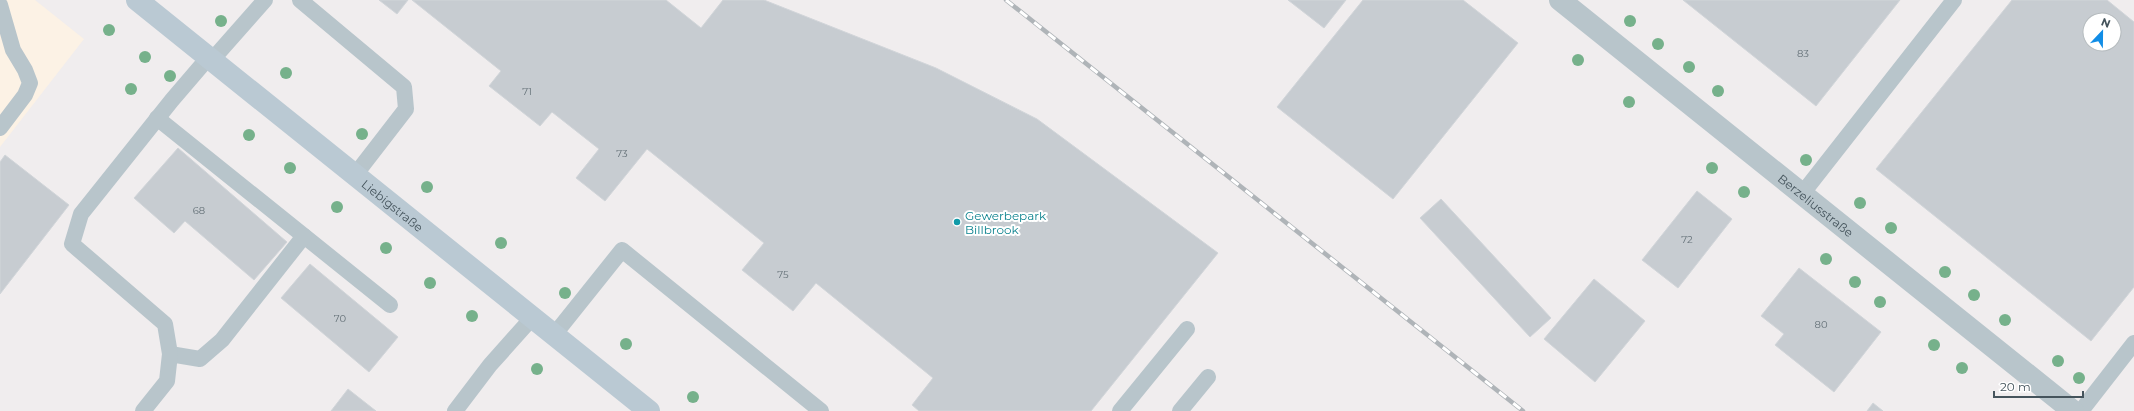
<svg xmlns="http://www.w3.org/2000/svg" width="2134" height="411" font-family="Montserrat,sans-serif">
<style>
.commercial{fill:#fcf2e5}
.building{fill:#c7ccd1;stroke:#d1d5d9;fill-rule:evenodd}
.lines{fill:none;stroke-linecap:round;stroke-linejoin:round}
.service{stroke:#b8c5cb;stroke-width:16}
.minor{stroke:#b8c5cb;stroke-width:22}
.secondary{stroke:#bac9d3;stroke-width:22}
.rail-casing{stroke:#afb4b8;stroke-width:4.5}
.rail{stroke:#fff;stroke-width:3;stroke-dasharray:9;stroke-linecap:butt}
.tree{fill:#76b18b}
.culture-dot{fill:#0f9aa8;stroke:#fff;stroke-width:1.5}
.labels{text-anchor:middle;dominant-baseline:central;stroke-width:4;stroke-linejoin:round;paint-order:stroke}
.number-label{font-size:10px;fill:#667279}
.street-label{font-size:12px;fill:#45545c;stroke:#fff}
.culture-label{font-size:12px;fill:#0d838f;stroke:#fff;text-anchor:start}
</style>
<rect width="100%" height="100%" fill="#f0edee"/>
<!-- commercial -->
<path class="commercial" d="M0,0H35L84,39L0,147Z"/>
<!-- building -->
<g class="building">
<path d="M379,0H408L397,14Z"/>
<path d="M412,0H666L701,28L723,0H764L936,68L1037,119L1218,253L1091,411H919L912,405L933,378L816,283L793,311L742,270L764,243L647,149L605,201L576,178L599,149L552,112L540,126L489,86L501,71Z"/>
<path d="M1288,0H1346L1324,28Z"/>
<path d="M1363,0H1463L1518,43L1393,199L1277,107Z"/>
<path d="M1683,0H1900L1816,106Z"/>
<path d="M2012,0H2107L2134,22V287L2091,341L1876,169ZM2090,20H2114V44H2090Z"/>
<path d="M178,148L287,242L254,280L185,221L174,233L134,198Z"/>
<path d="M5,155L69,205L0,294V162Z"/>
<path d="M1697,191L1732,219L1678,288L1642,260Z"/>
<path d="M1441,199L1551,318L1530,337L1420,218Z"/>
<path d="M310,264L398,337L369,372L281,298Z"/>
<path d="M1799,268L1881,332L1834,392L1775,345L1784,334L1761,316Z"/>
<path d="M1594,279L1645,321L1595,382L1544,339Z"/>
<path d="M348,389L376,411H331Z"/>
<path d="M1873,403L1883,411H1867Z"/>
</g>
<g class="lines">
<!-- service -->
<g class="service">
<path d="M300,0L404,87L406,109L355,175"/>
<path d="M0,5L13,50L25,70L30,83L25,95L0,128"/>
<path d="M212,60L265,0"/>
<path d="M157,118L390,305"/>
<path d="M1802,194L1954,0"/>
<path d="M554,335L622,250L821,411"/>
<path d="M170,354L200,359L222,340L304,236"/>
<path d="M143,411L167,381L170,354L165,324L72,244L81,214L172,100L208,58"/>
<path d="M455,411L490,365L532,318"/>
<path d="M1120,411L1187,329"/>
<path d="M1180,411L1208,377"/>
<path d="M2081,411L2134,343"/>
</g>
<!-- minor -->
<path class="minor" id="s1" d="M1560,0L2073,411"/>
<!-- secondary -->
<path class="secondary" id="s2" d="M137,0L649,411"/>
<defs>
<path id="rail" d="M1006,0L1523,411"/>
</defs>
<!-- rail casing -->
<use href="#rail" class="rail-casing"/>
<!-- rail -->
<use href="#rail" class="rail"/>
</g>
<!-- trees -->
<g class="tree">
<circle cx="221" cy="21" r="6"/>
<circle cx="1630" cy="21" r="6"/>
<circle cx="109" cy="30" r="6"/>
<circle cx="1658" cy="44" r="6"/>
<circle cx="145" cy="57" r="6"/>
<circle cx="1578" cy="60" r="6"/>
<circle cx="1689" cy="67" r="6"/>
<circle cx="286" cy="73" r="6"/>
<circle cx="170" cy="76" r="6"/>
<circle cx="131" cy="89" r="6"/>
<circle cx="1718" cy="91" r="6"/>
<circle cx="1629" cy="102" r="6"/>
<circle cx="362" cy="134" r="6"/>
<circle cx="249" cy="135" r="6"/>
<circle cx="1806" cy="160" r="6"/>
<circle cx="290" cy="168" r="6"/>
<circle cx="1712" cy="168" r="6"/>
<circle cx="427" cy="187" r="6"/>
<circle cx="1744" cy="192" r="6"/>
<circle cx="1860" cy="203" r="6"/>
<circle cx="337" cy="207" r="6"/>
<circle cx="1891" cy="228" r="6"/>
<circle cx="501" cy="243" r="6"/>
<circle cx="386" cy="248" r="6"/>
<circle cx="1826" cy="259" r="6"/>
<circle cx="1945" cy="272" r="6"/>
<circle cx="1855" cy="282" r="6"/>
<circle cx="430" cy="283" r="6"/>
<circle cx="565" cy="293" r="6"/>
<circle cx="1974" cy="295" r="6"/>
<circle cx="1880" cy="302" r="6"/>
<circle cx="472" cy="316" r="6"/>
<circle cx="2005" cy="320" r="6"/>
<circle cx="626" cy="344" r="6"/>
<circle cx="1934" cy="345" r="6"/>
<circle cx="2058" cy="361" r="6"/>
<circle cx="1962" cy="368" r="6"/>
<circle cx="537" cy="369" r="6"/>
<circle cx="2079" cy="378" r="6"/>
<circle cx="693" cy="397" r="6"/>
</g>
<!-- markers -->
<circle class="culture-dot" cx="957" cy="222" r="4"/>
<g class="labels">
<!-- number labels -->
<g class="number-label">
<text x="1803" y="53">83</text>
<text x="527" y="91">71</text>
<text x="622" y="153">73</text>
<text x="199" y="210">68</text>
<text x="1687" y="239">72</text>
<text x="783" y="274">75</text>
<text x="340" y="318">70</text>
<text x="1821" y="324">80</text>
</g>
<!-- street labels -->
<g class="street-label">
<text stroke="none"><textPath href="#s1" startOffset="328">Berzeliusstraße</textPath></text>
<text stroke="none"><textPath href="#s2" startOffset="328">Liebigstraße</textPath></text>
</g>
<!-- culture labels -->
<g class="culture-label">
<text x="965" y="215">Gewerbepark<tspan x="965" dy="14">Billbrook</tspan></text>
</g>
</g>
<!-- north arrow -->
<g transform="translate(2102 32) rotate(22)"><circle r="19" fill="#ffffff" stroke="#b5bbbe"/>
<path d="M0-3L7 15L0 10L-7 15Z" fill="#118de6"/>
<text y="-6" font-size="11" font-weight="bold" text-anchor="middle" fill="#45545c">N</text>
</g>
<!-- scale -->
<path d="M1994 391v6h89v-6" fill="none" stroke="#45545c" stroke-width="2"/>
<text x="2000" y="391" font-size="12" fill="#45545c" stroke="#ffffff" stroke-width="3" paint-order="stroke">20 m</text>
</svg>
